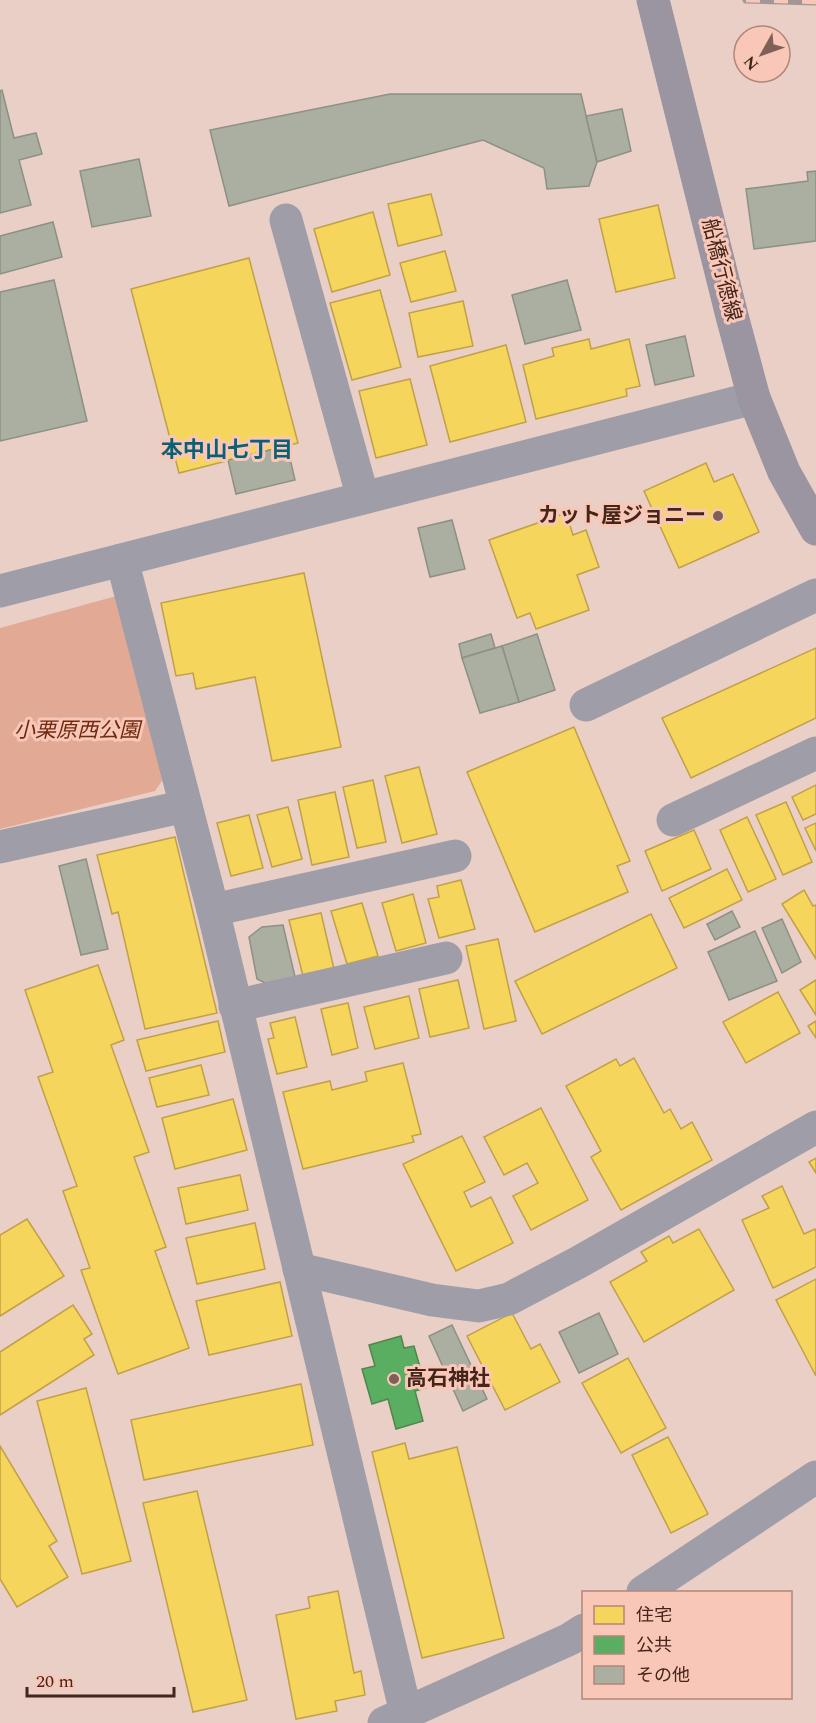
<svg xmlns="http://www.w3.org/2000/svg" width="816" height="1723" font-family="Spectral,'Noto Sans JP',serif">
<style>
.green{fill:#e2a995}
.homes{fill:#f6d55c;stroke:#c1a048;stroke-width:1.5}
.public{fill:#5aae61;stroke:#53854c;stroke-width:1.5}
.building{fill:#abafa2;stroke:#8c9085;stroke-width:1.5}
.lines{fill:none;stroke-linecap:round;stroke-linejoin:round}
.minor{stroke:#9f9da8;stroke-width:33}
.major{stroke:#9b94a1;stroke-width:33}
.rail-casing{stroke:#a39697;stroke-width:7}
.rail{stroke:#f9c7b7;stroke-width:4.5;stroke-dasharray:14;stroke-linecap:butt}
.poi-dot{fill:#7e6056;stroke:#f9c7b7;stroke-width:2}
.labels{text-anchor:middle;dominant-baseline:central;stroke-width:6;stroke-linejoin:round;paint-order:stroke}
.street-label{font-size:21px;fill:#44251a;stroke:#f9c7b7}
.poi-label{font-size:21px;font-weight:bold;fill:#44251a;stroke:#f9c7b7;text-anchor:end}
.park-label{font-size:21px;font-style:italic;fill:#6f290e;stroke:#f9c7b7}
.neighbourhood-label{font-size:22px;font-weight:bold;fill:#0a6176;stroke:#f9c7b7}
</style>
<rect width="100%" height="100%" fill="#eacfc6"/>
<!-- green -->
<path class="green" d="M120,595L166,775L155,791L0,829V628Z"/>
<!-- homes -->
<g class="homes">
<path d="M431,194L442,235L398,246L388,204Z"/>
<path d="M658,205L675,278L616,292L599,219Z"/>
<path d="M373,212L390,275L332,292L314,229Z"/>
<path d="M445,251L456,291L411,302L400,263Z"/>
<path d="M249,258L298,443L179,473L131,289Z"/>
<path d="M380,290L401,367L352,380L330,303Z"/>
<path d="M463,301L473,346L418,357L409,313Z"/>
<path d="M589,339L591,349L629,339L640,386L626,389L627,396L536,419L523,365L554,356L552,348Z"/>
<path d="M506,345L526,422L450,442L430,366Z"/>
<path d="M410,379L427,445L376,458L359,391Z"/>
<path d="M706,463L714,482L733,474L759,532L679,568L644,491Z"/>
<path d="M566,513L573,535L586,530L599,567L577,575L589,610L536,629L530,613L517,618L489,540Z"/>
<path d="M304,573L341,747L272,761L255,677L196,689L193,673L176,676L161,603Z"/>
<path d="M816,648V718L691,778L662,718Z"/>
<path d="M574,727L630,861L617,866L628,892L535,932L467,772Z"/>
<path d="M419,767L437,834L402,843L385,776Z"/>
<path d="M373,780L386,842L357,848L343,787Z"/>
<path d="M816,785V814L803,820L792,797Z"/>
<path d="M335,792L349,857L312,865L298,800Z"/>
<path d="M786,802L812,862L783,875L756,815Z"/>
<path d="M288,807L302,859L272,867L257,815Z"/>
<path d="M249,815L263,868L231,876L217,823Z"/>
<path d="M747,817L776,879L748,892L720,830Z"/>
<path d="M816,823V851L805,828Z"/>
<path d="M694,830L711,869L662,891L645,851Z"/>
<path d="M175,837L217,1013L145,1029L118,912L112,914L97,855Z"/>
<path d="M727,869L742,900L684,928L669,898Z"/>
<path d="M461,880L475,929L439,938L428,899L439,897L437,886Z"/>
<path d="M804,890L813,906L816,905V959L782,904Z"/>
<path d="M413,894L426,943L396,951L382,903Z"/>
<path d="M362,903L378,956L347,964L331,911Z"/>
<path d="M321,913L334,969L303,976L289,920Z"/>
<path d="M651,914L677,968L542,1034L515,981Z"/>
<path d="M498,939L516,1021L484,1029L466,946Z"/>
<path d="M98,965L124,1040L111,1045L149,1152L134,1157L166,1247L155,1251L189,1348L118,1374L81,1270L90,1268L63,1191L77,1186L38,1077L53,1072L25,990Z"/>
<path d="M458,980L469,1028L430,1037L419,989Z"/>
<path d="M816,980V1015L800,990Z"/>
<path d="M778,992L800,1033L746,1063L723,1022Z"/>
<path d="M409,996L419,1038L375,1049L364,1007Z"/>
<path d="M348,1003L358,1048L332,1055L321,1009Z"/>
<path d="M295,1017L307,1067L277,1074L268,1039L274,1038L270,1023Z"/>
<path d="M218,1021L225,1052L146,1071L137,1040Z"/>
<path d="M816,1021V1038L808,1026Z"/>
<path d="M634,1058L664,1113L670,1109L681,1129L692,1122L712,1160L621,1210L591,1157L601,1151L566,1086L616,1059L620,1066Z"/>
<path d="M403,1063L421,1134L412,1136L414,1142L303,1169L283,1092L330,1081L332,1090L367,1081L365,1072Z"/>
<path d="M201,1065L209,1095L157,1107L149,1078Z"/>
<path d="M233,1099L247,1150L175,1169L162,1118Z"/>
<path d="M541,1108L588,1200L531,1230L513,1196L538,1183L527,1163L504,1175L484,1137Z"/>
<path d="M462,1136L485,1182L464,1192L471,1207L491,1197L513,1243L456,1271L403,1164Z"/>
<path d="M816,1158V1173L809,1162Z"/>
<path d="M240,1175L248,1210L186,1224L178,1188Z"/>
<path d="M782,1186L804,1234L815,1229L816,1232V1267L773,1288L742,1220L769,1208L762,1196Z"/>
<path d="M27,1219L64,1276L0,1316V1235Z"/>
<path d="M255,1223L265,1269L197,1284L186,1238Z"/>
<path d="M699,1229L734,1290L644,1342L610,1282L647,1261L641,1252L669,1236L673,1243Z"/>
<path d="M816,1279V1376L776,1300Z"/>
<path d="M280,1282L292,1336L209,1355L196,1301Z"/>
<path d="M73,1305L92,1334L84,1339L94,1355L0,1415V1352Z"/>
<path d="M512,1313L531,1349L540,1344L560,1382L505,1410L467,1336Z"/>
<path d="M628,1358L666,1428L621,1453L582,1383Z"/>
<path d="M301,1384L313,1445L144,1480L131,1420Z"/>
<path d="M86,1388L131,1561L82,1574L37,1401Z"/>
<path d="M668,1437L708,1514L671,1533L632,1455Z"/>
<path d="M405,1443L409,1459L457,1447L504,1638L422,1658L372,1452Z"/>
<path d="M0,1446L57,1541L49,1546L68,1577L17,1607L0,1579Z"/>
<path d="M197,1491L247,1700L193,1712L143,1503Z"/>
<path d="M338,1591L354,1673L361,1671L365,1695L335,1701L337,1711L296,1719L276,1615L310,1608L308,1597Z"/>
</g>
<!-- public -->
<path class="public" d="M401,1336L404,1348L414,1346L426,1388L415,1391L423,1421L396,1429L388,1399L372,1404L362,1369L375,1366L369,1345Z"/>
<!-- building -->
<g class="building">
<path d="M2,90L14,138L36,133L42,154L19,160L31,205L0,213V91Z"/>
<path d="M390,94H581L597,162L589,186L547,189L544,168L483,140L229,206L210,130Z"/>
<path d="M622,109L631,151L597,162L586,116Z"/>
<path d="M139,159L151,216L92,227L80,171Z"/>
<path d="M816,171V241L754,249L746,189L808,181L807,172Z"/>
<path d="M53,222L62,257L0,274V236Z"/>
<path d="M54,280L87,421L0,441V292Z"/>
<path d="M567,280L581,330L525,344L512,295Z"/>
<path d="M685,336L694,376L655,385L646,345Z"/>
<path d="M287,446L295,480L236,494L228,460Z"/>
<path d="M452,520L465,569L430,577L418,528Z"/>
<path d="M491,634L495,648L462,658L459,644Z"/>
<path d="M537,634L555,690L519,702L502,646Z"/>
<path d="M502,646L519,702L480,713L462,658Z"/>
<path d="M86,859L108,949L81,955L59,866Z"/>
<path d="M732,911L740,927L715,940L707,924Z"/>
<path d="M782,919L801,962L782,973L762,928Z"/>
<path d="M283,925L295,977L271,986L257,979L249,937L262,927Z"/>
<path d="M755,931L777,981L729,1000L708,952Z"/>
<path d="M599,1313L618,1354L579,1373L559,1332Z"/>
<path d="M452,1325L487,1399L463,1411L429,1336Z"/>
</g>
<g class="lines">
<!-- minor -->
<g class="minor">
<path d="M286,220L363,498"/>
<path d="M122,560L213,910L406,1713"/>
<path d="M0,591L754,398"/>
<path d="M586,705L816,595"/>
<path d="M673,820L816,753"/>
<path d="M0,847L186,806"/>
<path d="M213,910L455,856"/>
<path d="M235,1006L446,958"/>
<path d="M299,1269L432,1300L455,1303L479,1306L509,1299L579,1262L816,1127"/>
<path d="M643,1592L816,1477"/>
<path d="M384,1723L570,1639L584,1630"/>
</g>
<!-- major -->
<path class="major" d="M653,0L732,316L754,398L784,472L816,529"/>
<defs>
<path id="rail" d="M746,0L816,2"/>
</defs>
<!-- rail casing -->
<use href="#rail" class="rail-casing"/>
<!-- rail -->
<use href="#rail" class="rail"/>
</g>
<!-- markers -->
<g class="poi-dot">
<circle cx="718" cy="516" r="6"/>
<circle cx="394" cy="1379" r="6"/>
</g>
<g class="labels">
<!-- street labels -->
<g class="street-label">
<text transform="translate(721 270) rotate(76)">船橋行徳線</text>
</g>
<!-- poi labels -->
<g class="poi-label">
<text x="706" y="516">カット屋ジョニー</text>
<text x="406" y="1379" text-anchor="start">高石神社</text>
</g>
<!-- park labels -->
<g class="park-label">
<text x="77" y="731">小栗原西公園</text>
</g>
<!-- neighbourhood labels -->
<g class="neighbourhood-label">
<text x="227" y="450">本中山七丁目</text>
</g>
</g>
<!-- legend -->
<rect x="582" y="1591" width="210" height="108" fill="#f9c7b7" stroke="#b18678" stroke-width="1.5"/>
<rect x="594" y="1606" width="30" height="18" fill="#f6d55c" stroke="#b18678" stroke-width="1.5"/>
<text x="636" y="1621" font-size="18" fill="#44251a">住宅</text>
<rect x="594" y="1636" width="30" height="18" fill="#5aae61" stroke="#b18678" stroke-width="1.5"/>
<text x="636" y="1651" font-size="18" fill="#44251a">公共</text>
<rect x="594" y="1666" width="30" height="18" fill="#abafa2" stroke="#b18678" stroke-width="1.5"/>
<text x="636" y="1681" font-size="18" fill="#44251a">その他</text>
<!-- north arrow -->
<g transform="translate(762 54) rotate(230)"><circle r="28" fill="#f9c7b7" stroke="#b18678" stroke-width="1.5"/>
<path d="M0-4.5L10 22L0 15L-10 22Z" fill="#7e6056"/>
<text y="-9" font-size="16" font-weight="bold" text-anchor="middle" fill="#44251a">N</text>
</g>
<!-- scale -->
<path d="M27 1687v9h147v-9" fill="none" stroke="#44251a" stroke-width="3"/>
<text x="36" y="1687" font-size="18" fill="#44251a" stroke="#f9c7b7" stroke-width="4.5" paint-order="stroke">20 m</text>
</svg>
